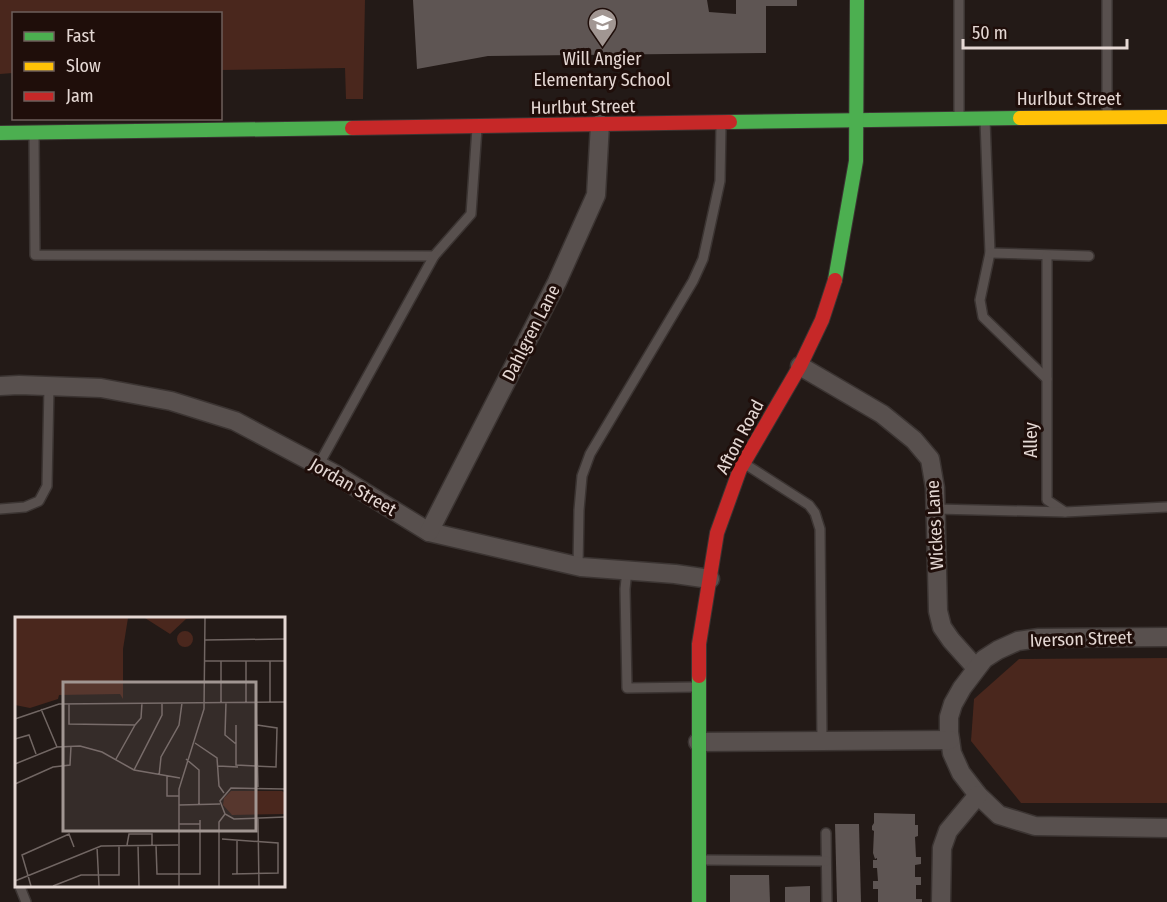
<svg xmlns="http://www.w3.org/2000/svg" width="1167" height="902" font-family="'Fira Sans Condensed',sans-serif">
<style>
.green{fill:#4a271d}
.building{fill:#5e5553}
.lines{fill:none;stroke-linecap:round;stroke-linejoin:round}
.lane-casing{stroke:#3b3432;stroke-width:12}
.street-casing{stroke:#3b3432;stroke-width:21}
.fast-casing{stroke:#3b3432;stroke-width:16}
.slow-casing{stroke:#3b3432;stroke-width:16}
.jam-casing{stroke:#3b3432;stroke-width:16}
.lane{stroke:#58504e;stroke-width:9}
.street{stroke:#58504e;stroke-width:18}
.fast{stroke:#4caf50;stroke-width:14}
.slow{stroke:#ffc107;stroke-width:14}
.jam{stroke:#c62828;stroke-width:14}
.labels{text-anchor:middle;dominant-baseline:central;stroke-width:6;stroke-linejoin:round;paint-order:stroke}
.poi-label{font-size:18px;fill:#e5d8d4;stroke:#1f0e0a}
.street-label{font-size:18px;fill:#e5d8d4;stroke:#1f0e0a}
.inset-road{fill:none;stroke:#716663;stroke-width:1.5}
.view{fill:#a19692;fill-opacity:0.15;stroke:#a19692;stroke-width:3}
.inset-edge{fill:none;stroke:#e5d8d4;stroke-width:3}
</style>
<rect width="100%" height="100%" fill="#231a17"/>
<!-- green -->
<g class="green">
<path d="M0,0H365L363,99H346L345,68L221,70L220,14H14L13,73L0,74Z"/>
<path d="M1167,658V803H1021L971,741L974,699L1019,659Z"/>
</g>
<!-- building -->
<g class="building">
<path d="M413,0H707L709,12L736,14V0H797V6H766V53L488,56L417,69Z"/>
<path d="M874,813L915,814V825H918V836L915,837L916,857H921V864L915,865V877H921V885H916V899H922V902H878V889H873V881H878L877,868H873V860H877V858L875,859L873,853L874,831L872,830V826L874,823Z"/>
<path d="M835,824H859L861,902H837Z"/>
<path d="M730,875H769L770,902H730Z"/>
<path d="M810,886V902H785V887Z"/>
</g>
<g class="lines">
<defs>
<g id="lane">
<path d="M959,115V0"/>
<path d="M1107,115V0"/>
<path d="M985,120L990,253L980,300L983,317L1047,379"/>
<path d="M34,135L35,255L434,256L471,214L477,128"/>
<path d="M990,253L1089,256"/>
<path d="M1047,256V500L1065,512L1167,507"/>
<path d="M745,464L809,505L815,513L820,529L822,741"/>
<path d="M318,466L434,256"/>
<path d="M0,509L25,507L39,501L47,486L49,386"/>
<path d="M936,509L1065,512"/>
<path d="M578,566L579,510L582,476L590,454L693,281L703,259L720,181L721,125"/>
<path d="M627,570L625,589L627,688L696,687"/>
<path d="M826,833L827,902"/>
<path d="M703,860L826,861"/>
<path d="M20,887L26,902"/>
</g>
<g id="street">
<path d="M800,366L882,414L914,440L930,459L935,488L938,611L942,627L951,640L976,668"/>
<path d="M0,386L19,385L101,388L171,401L235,421L333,473L429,532L581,567L675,574L710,579"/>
<path d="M429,532L557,282L596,195L600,124"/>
<path d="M1167,637L1039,638L1018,641L998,650L984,659L962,688L953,704L949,717V732L952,753L961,773L978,795L999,815L1035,826L1167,828"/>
<path d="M698,742L950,740"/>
<path d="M941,902L942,848L948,831L978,795"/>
</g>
<g id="fast">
<path d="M730,122L1020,118"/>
<path d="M0,133L352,128"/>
<path d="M835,280L856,161L857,0"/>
<path d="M699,676V902"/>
</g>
<path id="slow" d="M1020,118L1167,117"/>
<g id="jam">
<path d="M352,128L730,122"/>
<path d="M699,676V644L717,533L740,469L800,366L822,320L835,280"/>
</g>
</defs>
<!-- lane casing -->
<use href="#lane" class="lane-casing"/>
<!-- street casing -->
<use href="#street" class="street-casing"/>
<!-- fast casing -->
<use href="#fast" class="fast-casing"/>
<!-- slow casing -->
<use href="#slow" class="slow-casing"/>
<!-- jam casing -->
<use href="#jam" class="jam-casing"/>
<!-- lane -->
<use href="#lane" class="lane"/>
<!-- street -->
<use href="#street" class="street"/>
<!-- fast -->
<use href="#fast" class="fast"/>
<!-- slow -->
<use href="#slow" class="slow"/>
<!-- jam -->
<use href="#jam" class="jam"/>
</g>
<!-- icons -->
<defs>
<symbol id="school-pin" viewBox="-11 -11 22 30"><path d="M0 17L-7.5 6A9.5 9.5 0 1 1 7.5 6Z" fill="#a19692" stroke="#1f0e0a"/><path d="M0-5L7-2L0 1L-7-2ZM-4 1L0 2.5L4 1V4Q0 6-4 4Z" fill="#fff"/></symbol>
</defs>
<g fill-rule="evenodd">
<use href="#school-pin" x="586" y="6" width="33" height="45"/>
</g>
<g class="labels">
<!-- poi labels -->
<g class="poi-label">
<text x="602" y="59">Will Angier<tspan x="602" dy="21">Elementary School</tspan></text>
</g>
<!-- street labels -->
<g class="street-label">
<text x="1069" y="99">Hurlbut Street</text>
<text transform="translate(583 107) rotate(-1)">Hurlbut Street</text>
<text transform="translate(531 333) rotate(-63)">Dahlgren Lane</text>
<text transform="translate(740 437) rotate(-62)">Afton Road</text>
<text transform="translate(1031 440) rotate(-90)">Alley</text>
<text transform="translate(353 487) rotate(30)">Jordan Street</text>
<text transform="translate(935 525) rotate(-93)">Wickes Lane</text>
<text transform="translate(1081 639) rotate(-2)">Iverson Street</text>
</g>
</g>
<!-- overview -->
<g transform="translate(15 617)">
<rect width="270" height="270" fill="#231a17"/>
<path d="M0,1H113L108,32V82L105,77L44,78L43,82L15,91L0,88ZM130,1H181L171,2L155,17ZM162 22a8 8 0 1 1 16 0a8 8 0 1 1-16 0ZM216,174H267L270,176V197L217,198L208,188L209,181Z" fill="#4a271d"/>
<path class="inset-road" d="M190,23L270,22M190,44H270M206,44V85M211,85L210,118L221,127M231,85V44M241,85L243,170M255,85V44M54,87V107L120,108L126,101L127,86M26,92L42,130M0,102L44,87L270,85M221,108V148L261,150L262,111L242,108M0,122L14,118L21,137M180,126L202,141L204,169L209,176M101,142L120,108M171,142L184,153V188M0,147L42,130L65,129L87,135L119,153L165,161M203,149L223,150M119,153L147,98V86M144,159L146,140L164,108L167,86M152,159V179H164M0,167L38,150L55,148L56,129M270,172L216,171L205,184L210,197L219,202L270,200M164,188L205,187M243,202L244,269M164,207H185M207,222L263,226V256L217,257M222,223V257M112,228L114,217H137V228M123,228L124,269M141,228L142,257H185V203M82,230L84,269M0,264L86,229L163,228M16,269L7,238L54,217L59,230M38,269L66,258H104V228M164,269V172L189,92L190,1M204,269V205L210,197"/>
<path class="view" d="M48,65H241V214H48Z"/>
<rect width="270" height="270" class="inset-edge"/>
</g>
<!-- legend -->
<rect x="12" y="12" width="210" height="108" fill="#1f0e0a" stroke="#6e5f5b" stroke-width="1.5"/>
<rect x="24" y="32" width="30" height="9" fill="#4caf50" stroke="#6e5f5b" stroke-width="1.5"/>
<text x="66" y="42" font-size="18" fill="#e5d8d4">Fast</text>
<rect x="24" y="62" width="30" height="9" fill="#ffc107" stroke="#6e5f5b" stroke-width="1.5"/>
<text x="66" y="72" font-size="18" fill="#e5d8d4">Slow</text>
<rect x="24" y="92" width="30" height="9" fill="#c62828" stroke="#6e5f5b" stroke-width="1.5"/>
<text x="66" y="102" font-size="18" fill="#e5d8d4">Jam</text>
<!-- scale -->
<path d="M963 39v9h164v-9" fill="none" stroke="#e5d8d4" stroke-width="3"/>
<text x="972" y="39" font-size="18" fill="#e5d8d4" stroke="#1f0e0a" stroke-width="4.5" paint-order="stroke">50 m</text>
</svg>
